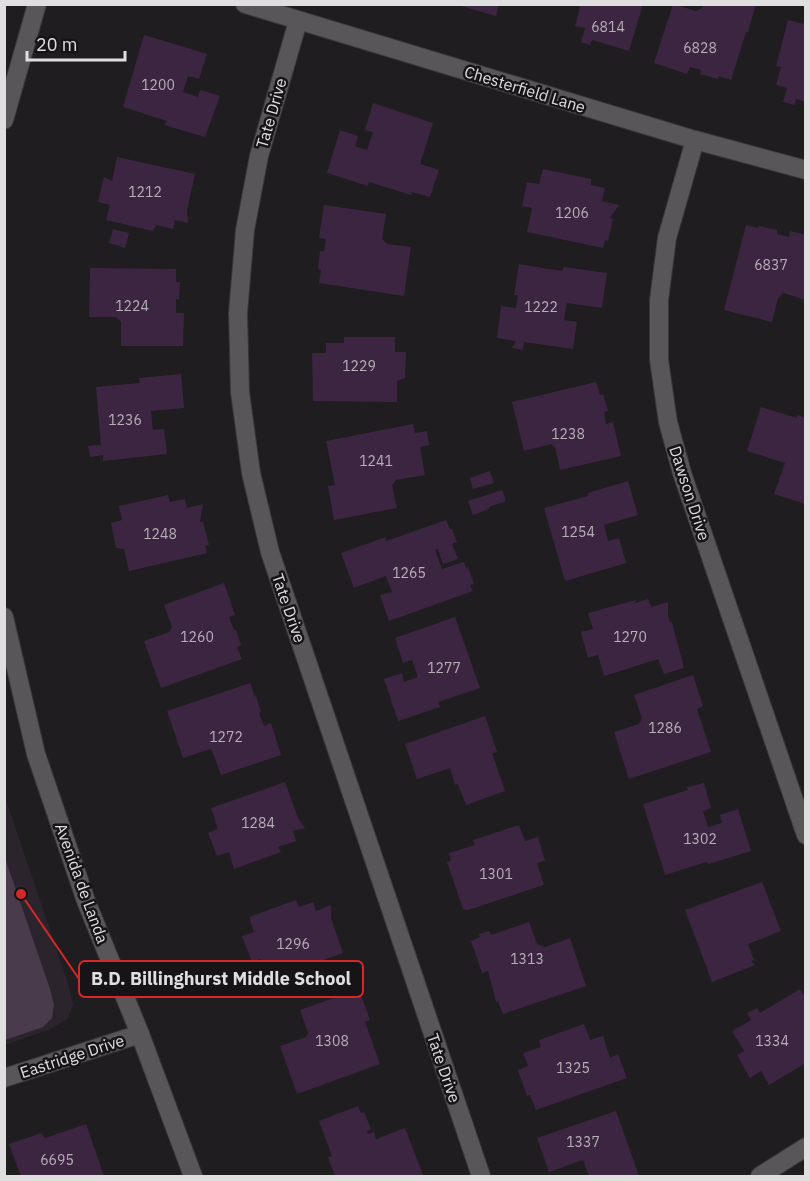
<svg xmlns="http://www.w3.org/2000/svg" width="810" height="1181" font-family="'IBM Plex Sans',sans-serif">
<style>
.built{fill:#2b242c}
.green{fill:#4a3b4c}
.building{fill:#3c2541}
.lines{fill:none;stroke-linecap:round;stroke-linejoin:round}
.street-casing{stroke:#383739;stroke-width:20}
.secondary-casing{stroke:#383739;stroke-width:20}
.street{stroke:#585659;stroke-width:18}
.secondary{stroke:#585659;stroke-width:18}
.labels{text-anchor:middle;dominant-baseline:central;stroke-width:5;stroke-linejoin:round;paint-order:stroke}
.number-label{font-size:14px;fill:#b7b0b8}
.street-label{font-size:16px;fill:#e0dfe0;stroke:#161417}
.leader{fill:none;stroke:#d62828;stroke-width:2}
.callout-dot{fill:#d62828;stroke:#161417;stroke-width:2}
.callout{fill:#161417;stroke:#d62828;stroke-width:2}
.callout-label{font-size:18px;text-anchor:middle;font-weight:bold;fill:#e0dfe0}
</style>
<rect width="100%" height="100%" fill="#1f1d20"/>
<!-- built -->
<path class="built" d="M4,794L69,986L73,1005L68,1018L51,1029L5,1045Z"/>
<!-- green -->
<path class="green" d="M4,855L50,989L54,1005L52,1018L43,1027L5,1040Z"/>
<!-- building -->
<g class="building">
<path d="M462,4H499L496,16L461,6Z"/>
<path d="M573,4H643L629,51L592,40L590,45L581,42L585,28L575,26L580,7Z"/>
<path d="M673,4L696,11L702,8L703,4H756L748,32H746L731,80L719,76L718,79L700,74L701,70L690,67L687,74L654,63Z"/>
<path d="M805,18L806,102L796,99L795,105L783,102L787,88L776,85L781,67L776,66L788,20L803,24Z"/>
<path d="M144,35L207,54L199,79L188,76L183,92L198,97L200,90L220,96L205,137L164,125L167,121L123,107Z"/>
<path d="M373,103L433,123L420,164L439,170L430,197L412,192L411,195L369,182L368,186L327,173L340,130L358,136L355,146L367,150L373,132L365,130Z"/>
<path d="M117,157L195,174L187,210L188,223L175,220L173,229L156,225L153,231L106,220L110,205L98,202L104,177L112,181Z"/>
<path d="M543,169L591,179V185L605,188L602,201L619,205L610,218L613,219L608,241L605,240L603,248L527,232L532,208L522,206L527,182L539,184Z"/>
<path d="M324,205L386,214L382,239L387,244L411,247L404,296L319,283L321,270L318,269L320,251H324L326,239L319,238Z"/>
<path d="M746,225L758,228L759,226L777,230V234L789,237L790,231L806,235V300L783,293L778,298L772,322L724,310Z"/>
<path d="M113,229L129,233L125,248L109,243Z"/>
<path d="M519,264L562,271L564,267L607,273L602,308L567,303L564,320L577,322L573,349L524,342L523,350L512,348L516,341L497,338L501,306L516,308L518,295H514Z"/>
<path d="M90,268L176,269V282H180L179,299H176V313H184L183,346H121V322L116,317H89Z"/>
<path d="M344,337H395V352H406L405,378L397,381V402L313,401L312,353H326V343H344Z"/>
<path d="M181,374L184,408L151,411L153,430L164,429L167,454L103,461V455L90,457L88,446L101,445L96,387L140,383L139,378Z"/>
<path d="M596,382L600,395L603,394L608,411L604,412L606,424L613,422L621,456L560,470L555,447L551,444L524,451L512,402Z"/>
<path d="M761,407L797,418V415L806,418V504L774,494L785,463L747,451Z"/>
<path d="M413,424L415,433L427,431L429,445L420,447L425,475L396,480L392,485L397,508L334,520L328,486L335,485L326,441Z"/>
<path d="M490,471L494,483L473,489L470,478Z"/>
<path d="M628,481L638,515L604,525L608,541L619,538L626,563L565,581L544,508L588,496V493Z"/>
<path d="M502,490L506,501L489,507V509L473,515L468,501Z"/>
<path d="M168,495L170,502L185,499L187,508L203,504L200,522H203L209,545L205,546L207,553L129,571L124,549L116,548L111,523L122,520L119,506Z"/>
<path d="M446,520L450,529H452L457,542L452,544L458,559L443,564L438,549L435,550L442,569L464,562L466,568L468,567L474,584L470,585L473,591L389,621L380,595L392,592L386,576L354,588L341,553L386,537V541Z"/>
<path d="M224,583L235,615L229,617L234,630H236L241,645L237,647L242,659L161,688L144,641L169,632L172,627L164,605Z"/>
<path d="M648,599L651,607L668,602V615L670,623L672,622L684,668L664,674L658,659L604,676L598,655L588,658L581,632L593,629L588,613L636,600L635,603Z"/>
<path d="M455,617L480,688L438,702L440,707L398,721L384,679L402,673L404,682L418,677L412,660L403,663L395,638Z"/>
<path d="M693,675L703,706L697,709L711,752L629,779L614,732L639,724L642,718L634,695Z"/>
<path d="M250,683L255,697L256,696L261,712L259,713L264,726L271,723L281,755L221,775L212,751L210,749L183,758L167,711Z"/>
<path d="M485,716L497,752L492,753L505,791L466,805L458,784L455,785L450,768L417,779L405,744Z"/>
<path d="M285,782L298,818L305,828L293,831L296,841L278,847L281,852L234,869L229,852L217,856L208,833L218,829L211,808Z"/>
<path d="M704,783L711,808L703,811L708,827L722,823L720,815L738,809L751,851L709,864L706,862L665,875L643,804L688,790L687,787Z"/>
<path d="M519,825L525,841L538,837L545,861L537,863L544,885L468,910L463,909L447,862L451,861L449,853L475,845L473,840Z"/>
<path d="M762,882L781,931L748,944L754,960L751,961L755,965L712,982L685,910Z"/>
<path d="M296,900L299,907L313,902L316,911L331,905V918L343,953L268,979L260,959L252,962L242,936L254,932L249,917Z"/>
<path d="M529,922L537,944L545,947L570,938L586,986L503,1014L498,1001L496,1002L488,971L482,973L471,941L480,937L479,934L489,931L491,935Z"/>
<path d="M359,989L370,1020L365,1022L380,1064L297,1094L280,1046L306,1037L308,1033L300,1010Z"/>
<path d="M800,989L806,999V1063L769,1085L761,1071L750,1078L737,1055L744,1051L732,1031L751,1020L747,1013L757,1008L760,1013Z"/>
<path d="M584,1024L590,1040L603,1036L610,1058L618,1054L627,1078L536,1110L530,1095L527,1096L518,1070L528,1066L523,1053L541,1047L539,1040Z"/>
<path d="M358,1106L361,1113L364,1112L371,1129L367,1131L368,1134L374,1132L376,1139L405,1128L423,1175L420,1176H335L328,1157L332,1156L319,1121Z"/>
<path d="M616,1111L639,1176H589L583,1160L549,1172L537,1138Z"/>
<path d="M86,1124L104,1176H21L9,1144L41,1133L45,1138Z"/>
</g>
<g class="lines">
<defs>
<g id="street">
<path d="M245,4L695,140L806,170"/>
<path d="M298,21L259,156L245,230L238,313L240,392L251,473L270,552L481,1176"/>
<path d="M695,140L667,238L659,300V360L668,422L682,473L806,835"/>
<path d="M4,1078L140,1034"/>
<path d="M760,1176L806,1147"/>
</g>
<g id="secondary">
<path d="M4,120L37,4"/>
<path d="M4,617L36,754L86,901L140,1034L193,1176"/>
</g>
</defs>
<!-- street casing -->
<use href="#street" class="street-casing"/>
<!-- secondary casing -->
<use href="#secondary" class="secondary-casing"/>
<!-- street -->
<use href="#street" class="street"/>
<!-- secondary -->
<use href="#secondary" class="secondary"/>
</g>
<g class="labels">
<!-- number labels -->
<g class="number-label">
<text x="608" y="27">6814</text>
<text x="700" y="48">6828</text>
<text x="158" y="85">1200</text>
<text x="145" y="192">1212</text>
<text x="572" y="213">1206</text>
<text x="771" y="265">6837</text>
<text x="132" y="306">1224</text>
<text x="541" y="307">1222</text>
<text x="359" y="366">1229</text>
<text x="125" y="420">1236</text>
<text x="568" y="434">1238</text>
<text x="376" y="461">1241</text>
<text x="578" y="532">1254</text>
<text x="160" y="534">1248</text>
<text x="409" y="573">1265</text>
<text x="197" y="637">1260</text>
<text x="630" y="637">1270</text>
<text x="444" y="668">1277</text>
<text x="665" y="728">1286</text>
<text x="226" y="737">1272</text>
<text x="258" y="823">1284</text>
<text x="700" y="839">1302</text>
<text x="496" y="874">1301</text>
<text x="293" y="944">1296</text>
<text x="527" y="959">1313</text>
<text x="332" y="1041">1308</text>
<text x="772" y="1041">1334</text>
<text x="573" y="1068">1325</text>
<text x="583" y="1142">1337</text>
<text x="57" y="1160">6695</text>
</g>
<!-- street labels -->
<g class="street-label">
<text transform="translate(525 89) rotate(17)">Chesterfield Lane</text>
<text transform="translate(271 113) rotate(-74)">Tate Drive</text>
<text transform="translate(690 493) rotate(72)">Dawson Drive</text>
<text transform="translate(289 608) rotate(71)">Tate Drive</text>
<text transform="translate(82 883) rotate(70)">Avenida de Landa</text>
<text transform="translate(72 1056) rotate(-18)">Eastridge Drive</text>
<text transform="translate(444 1068) rotate(71)">Tate Drive</text>
</g>
</g>
<!-- callouts -->
<path class="leader" d="M21 894L79 979"/>
<circle class="callout-dot" cx="21" cy="894" r="6"/>
<rect class="callout" x="79" y="961" width="284" height="36" rx="6"/>
<g class="callout-label">
<text x="221" y="985">B.D. Billinghurst Middle School</text>
</g>
<!-- border -->
<rect width="810" height="1181" fill="none" stroke="#e0dfe0" stroke-width="12"/>
<!-- scale -->
<path d="M27 51v9h98v-9" fill="none" stroke="#e0dfe0" stroke-width="3"/>
<text x="36" y="51" font-size="18" fill="#e0dfe0" stroke="#161417" stroke-width="4.5" paint-order="stroke">20 m</text>
</svg>
